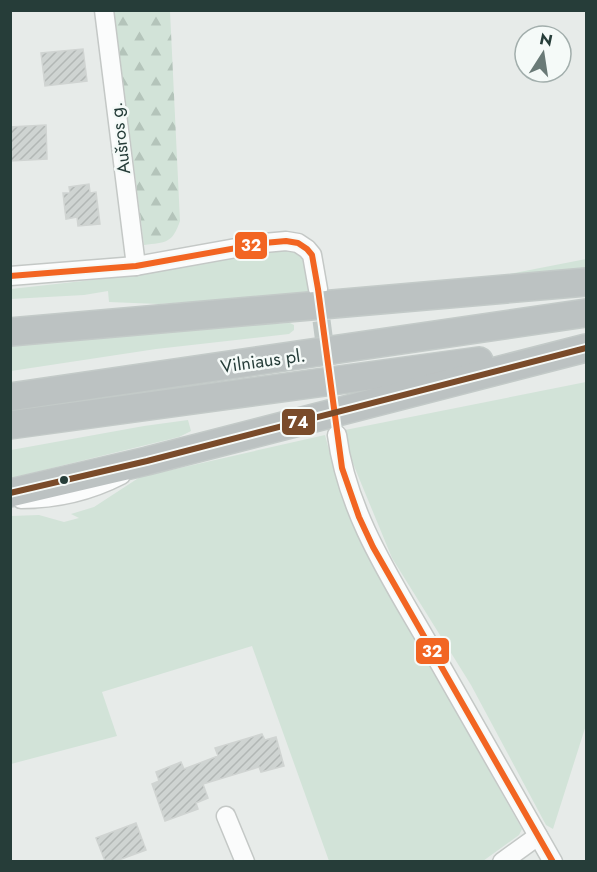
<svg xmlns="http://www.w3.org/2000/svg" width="597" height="872" font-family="Jost,sans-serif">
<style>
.grass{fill:#d2e3d8}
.forest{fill:url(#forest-firs)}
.building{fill:url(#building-hatch);stroke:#d0d4d2;stroke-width:1.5}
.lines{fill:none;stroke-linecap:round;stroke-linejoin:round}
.minor-tunnel{stroke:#c0c8c6;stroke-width:18;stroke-dasharray:18 9;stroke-linecap:butt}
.minor-casing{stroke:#c4c8c6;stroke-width:21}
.highway-casing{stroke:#c3cac8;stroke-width:30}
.minor{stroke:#fbfcfc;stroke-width:18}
.highway{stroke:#bcc2c2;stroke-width:27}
.bus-1-casing{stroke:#f5faf8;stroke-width:10}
.bus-2-casing{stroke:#f5faf8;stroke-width:10}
.bus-1{stroke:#f26522;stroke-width:6}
.bus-2{stroke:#7a4b2a;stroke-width:6}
.bus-dot{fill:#263d39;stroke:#f5faf8;stroke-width:2}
.labels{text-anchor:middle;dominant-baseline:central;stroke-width:5;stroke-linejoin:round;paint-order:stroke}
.street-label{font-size:18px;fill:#263d39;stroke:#f5faf8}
.line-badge{stroke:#f5faf8;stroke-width:2}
.badge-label{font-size:16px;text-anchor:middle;font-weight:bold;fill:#fff}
</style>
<defs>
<pattern id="forest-firs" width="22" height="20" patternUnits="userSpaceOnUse" patternTransform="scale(1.5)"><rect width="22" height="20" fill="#d2e3d8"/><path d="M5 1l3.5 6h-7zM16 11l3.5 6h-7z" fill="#b4c4ba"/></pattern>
<pattern id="building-hatch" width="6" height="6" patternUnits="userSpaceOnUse" patternTransform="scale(1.5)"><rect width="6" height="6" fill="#cfd4d2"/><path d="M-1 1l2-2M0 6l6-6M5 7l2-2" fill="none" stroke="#b2b7b5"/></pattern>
</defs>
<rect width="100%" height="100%" fill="#e7ebe9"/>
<!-- grass -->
<g class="grass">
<path d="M277,249L295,251L304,258L310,294L159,304L109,302L108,291L84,295L11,299V289L146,274Z"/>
<path d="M586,259V268L499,276Z"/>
<path d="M290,323L294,325V330L289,334L156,349L11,371V341L117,331Z"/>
<path d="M586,382V725L553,829L546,825L471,685L392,558L347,449L345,430Z"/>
<path d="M188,420L191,431L179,437L11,478V450L144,426Z"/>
<path d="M325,435L341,495L363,546L522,829L519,835L483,861H329L252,646L102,692L117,736L11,764V516L39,515L64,522L79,518L71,514L94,507L140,477Z"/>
</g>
<!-- forest -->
<path class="forest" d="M114,11H170L180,221C172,244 166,242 144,245Z"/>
<!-- building -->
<g class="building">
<path d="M83,49L87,81L45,86L41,53Z"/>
<path d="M46,125L47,159L10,161V127Z"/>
<path d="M89,184L90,193L96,192L100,224L78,226L77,217L66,219L63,193H70L69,187Z"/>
<path d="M262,734L265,740L276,737L284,766L261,772L259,767L203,784L208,798L196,803L198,809L165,821L152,784L159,781L156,772L181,762L184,769L218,756L215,748Z"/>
<path d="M136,823L146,850L116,861H105L96,838Z"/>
</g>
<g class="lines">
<!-- minor-tunnel -->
<path class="minor-tunnel" d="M318,294L335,422"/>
<defs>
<g id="minor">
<path d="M104,10L136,266"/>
<path d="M10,276L136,266L264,243L286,241L298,243L307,249L312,255L318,289"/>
<path d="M337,435C347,512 390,577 428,643C469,716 511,789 553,862"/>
<path d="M21,499C56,499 90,491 121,475"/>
<path d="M226,816L245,862"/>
<path d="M502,862L538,836"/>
</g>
<g id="highway">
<path d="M10,332L586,282"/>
<path d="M10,397L586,313"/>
<path d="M10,425L479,361"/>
<path d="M10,493L147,461L586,348"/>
</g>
</defs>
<!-- minor casing -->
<use href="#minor" class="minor-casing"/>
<!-- highway casing -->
<use href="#highway" class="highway-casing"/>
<!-- minor -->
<use href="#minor" class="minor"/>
<!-- highway -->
<use href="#highway" class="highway"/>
<defs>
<path id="bus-1" d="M10,276L136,266L264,243L286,241L298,243L307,249L312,255L318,289L342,468L359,517L373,547L553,862"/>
<path id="bus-2" d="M10,493L147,461L586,348"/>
</defs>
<!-- bus-1 casing -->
<use href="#bus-1" class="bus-1-casing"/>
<!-- bus-2 casing -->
<use href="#bus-2" class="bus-2-casing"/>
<!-- bus-1 -->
<use href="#bus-1" class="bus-1"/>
<!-- bus-2 -->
<use href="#bus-2" class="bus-2"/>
</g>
<!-- markers -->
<circle class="bus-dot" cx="64" cy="480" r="5"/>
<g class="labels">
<!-- street labels -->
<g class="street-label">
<text transform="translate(120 138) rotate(-97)">Aušros g.</text>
<text transform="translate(263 361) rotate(-8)">Vilniaus pl.</text>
</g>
</g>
<g class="line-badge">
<rect x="234" y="231" width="34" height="29" rx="6" fill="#f26522"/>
<rect x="281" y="408" width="35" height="28" rx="6" fill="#7a4b2a"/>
<rect x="415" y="637" width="35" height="28" rx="6" fill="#f26522"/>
</g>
<g class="badge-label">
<text x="251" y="251">32</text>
<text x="298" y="428">74</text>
<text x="432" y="657">32</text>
</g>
<!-- border -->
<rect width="597" height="872" fill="none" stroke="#263d39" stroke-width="24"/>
<!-- north arrow -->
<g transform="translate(543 54) rotate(12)"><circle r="28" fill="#f5faf8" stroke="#a2aeac" stroke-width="1.5"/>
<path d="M0-4.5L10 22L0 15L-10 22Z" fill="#6a7a77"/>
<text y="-9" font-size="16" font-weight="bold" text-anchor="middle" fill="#263d39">N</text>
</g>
</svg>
